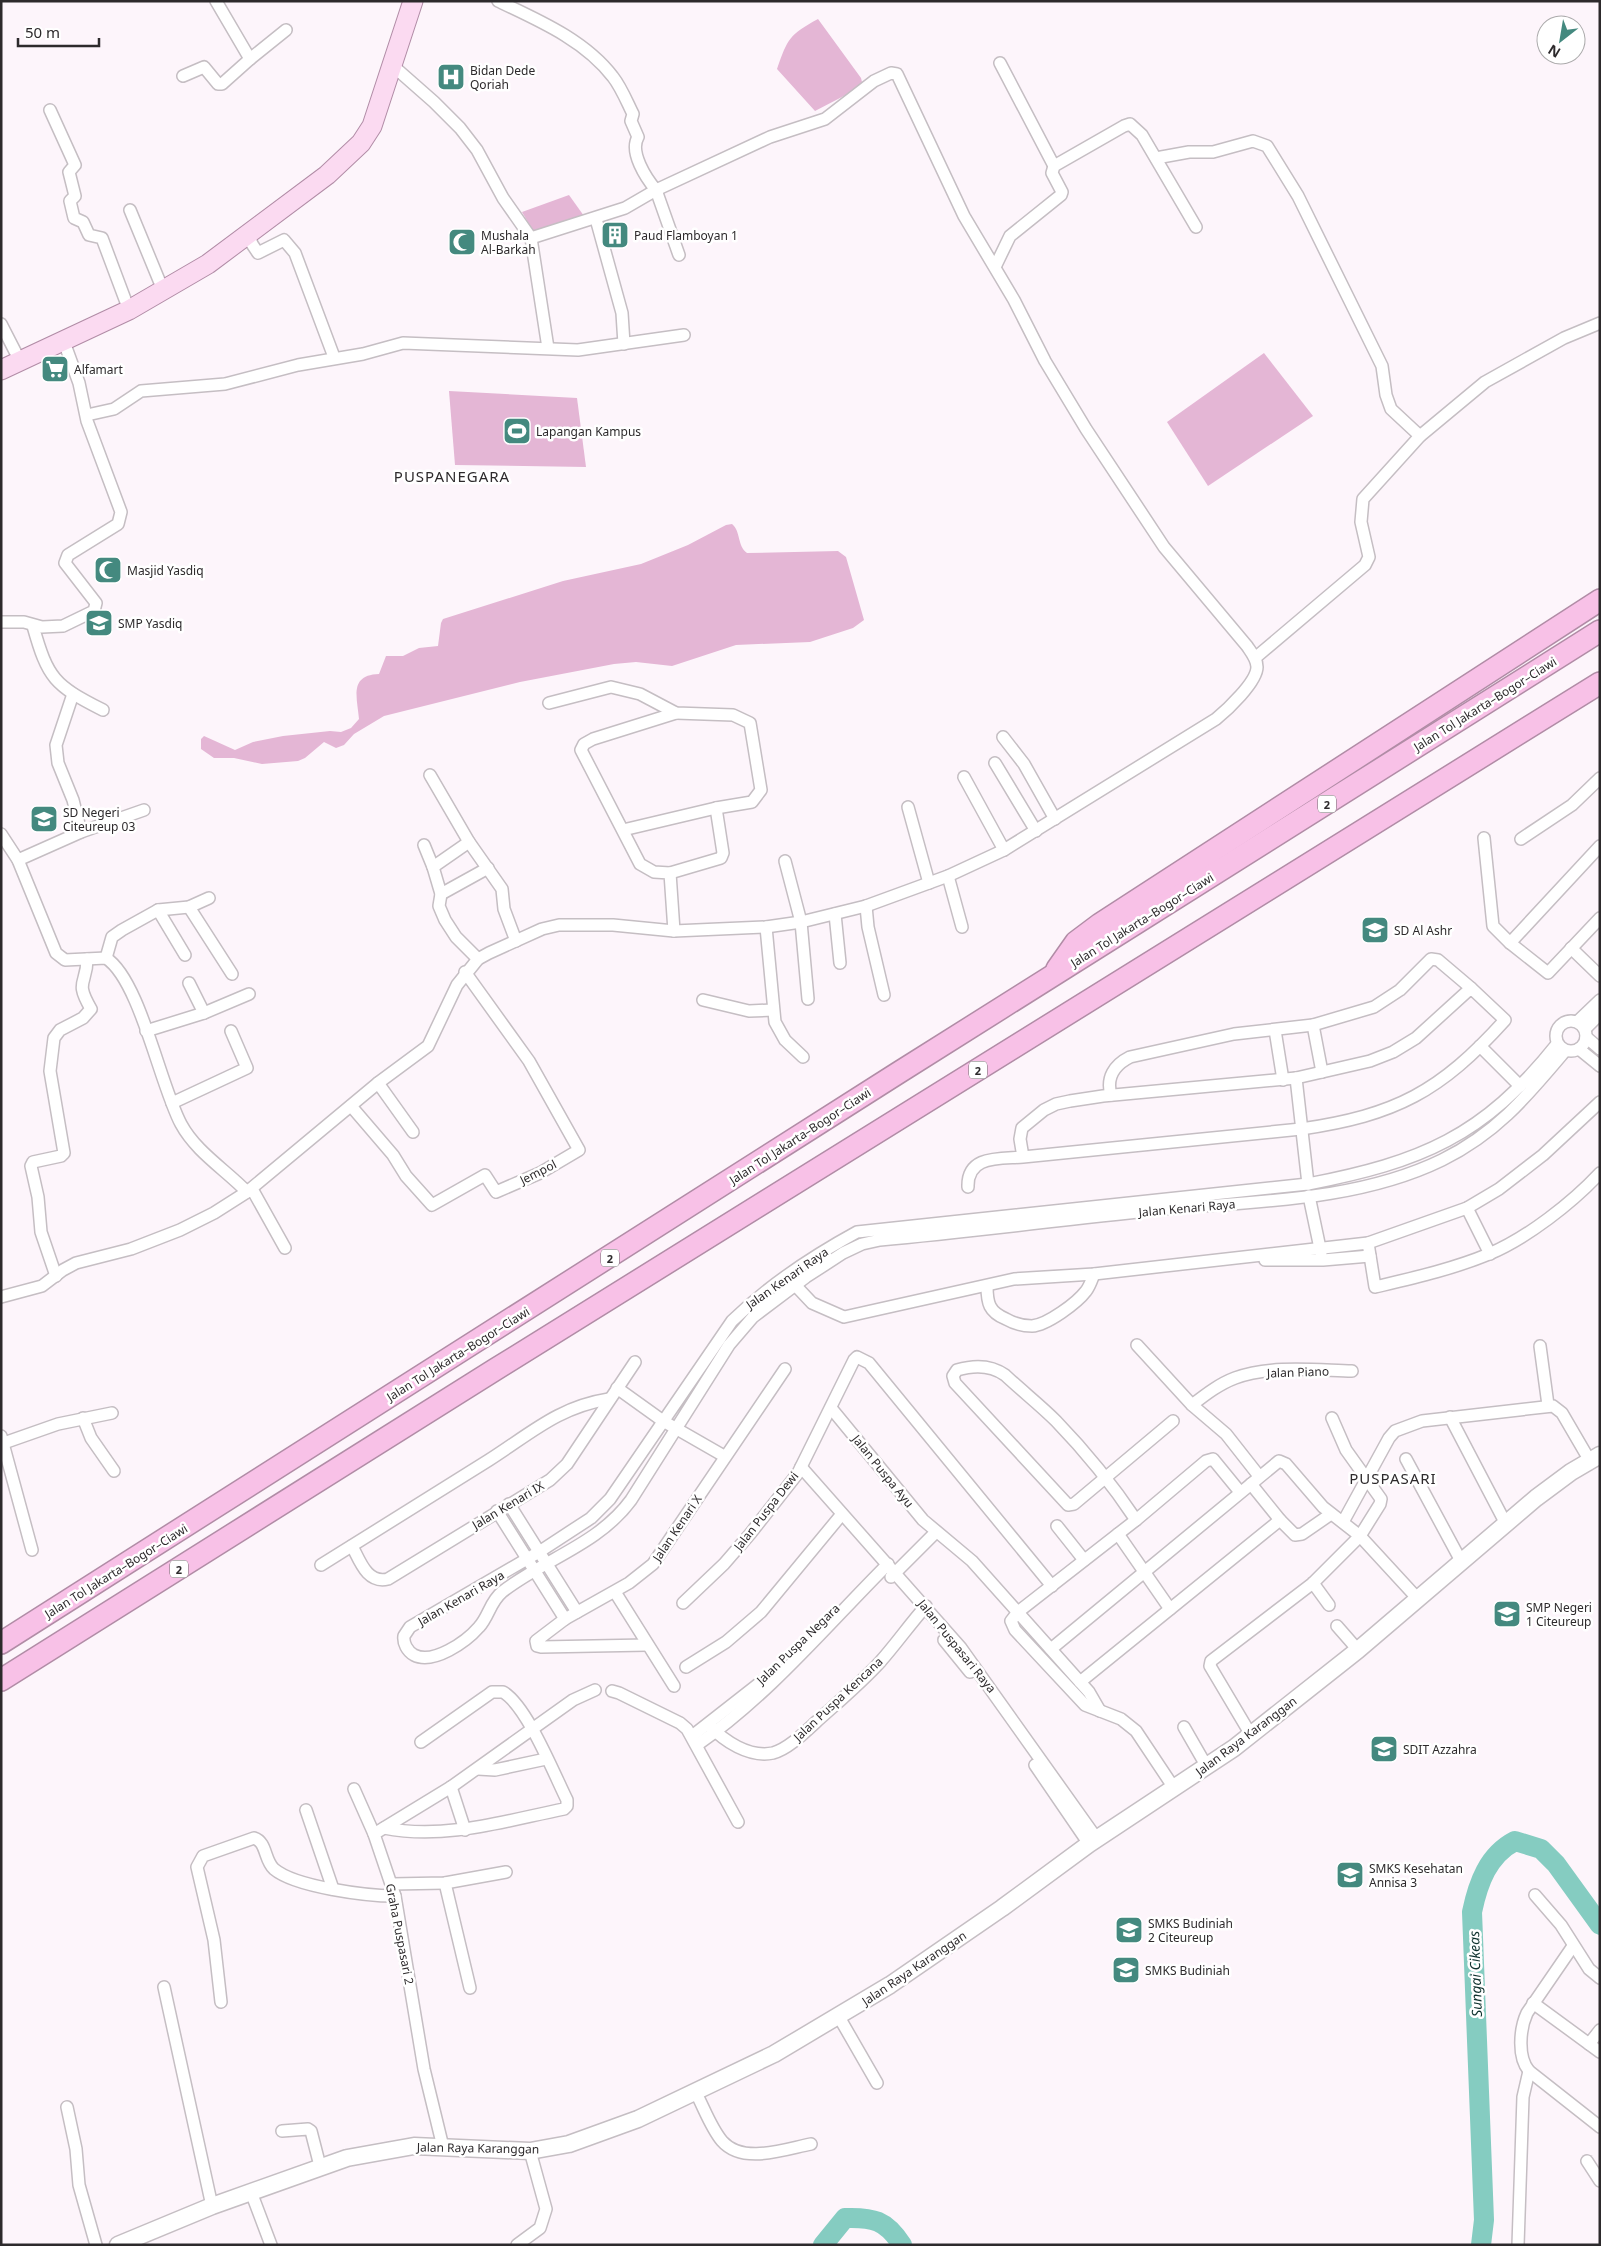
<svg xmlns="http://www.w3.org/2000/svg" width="1601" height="2246" font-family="'Noto Sans',sans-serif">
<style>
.green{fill:#e4b6d5}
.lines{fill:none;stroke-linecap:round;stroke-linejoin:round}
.river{stroke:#85ccc1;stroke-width:20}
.street-casing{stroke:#c5bec3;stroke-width:14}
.secondary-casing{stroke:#c5bec3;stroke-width:19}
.primary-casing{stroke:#b18ca6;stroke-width:21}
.highway-casing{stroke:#b18ca6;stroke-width:24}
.street{stroke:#fff;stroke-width:11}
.secondary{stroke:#fff;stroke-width:16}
.primary{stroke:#fbdaf1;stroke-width:19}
.highway{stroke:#f8c1e7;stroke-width:21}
.labels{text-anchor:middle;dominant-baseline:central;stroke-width:5;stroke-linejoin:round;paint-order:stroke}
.shield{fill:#fff;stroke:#6c6a6b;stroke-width:1}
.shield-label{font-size:11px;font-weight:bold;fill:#2d2a2c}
.poi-label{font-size:12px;fill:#2d2a2c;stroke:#fff;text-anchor:start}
.street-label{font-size:12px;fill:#2d2a2c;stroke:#fff}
.water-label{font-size:14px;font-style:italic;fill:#0f322e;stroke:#fff}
.quarter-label{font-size:15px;letter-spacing:1px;fill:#2d2a2c;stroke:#fff}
</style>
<rect width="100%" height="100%" fill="#fdf5fb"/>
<!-- green -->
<g class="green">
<path d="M818,19L861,78L863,86L815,111L777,69C788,38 789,35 818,19Z"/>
<path d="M569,195L584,216L534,233L522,212Z"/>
<path d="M1264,353L1313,416L1208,486L1167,422Z"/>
<path d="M449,391L577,398L586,467L455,465Z"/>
<path d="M732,524C741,531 737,546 747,553L838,551L846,557L864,620L853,628L810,642L736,645L672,666L636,662L614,664L520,682L384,716L354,734L344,745L336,748L324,742L305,758L298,761L262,764L234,758H214L201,749V739L204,736L235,750L253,742L283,736L330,731L341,732L351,728L359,719C357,697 349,675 379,674L386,656H403L419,648L438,646L441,623L443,619L563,581L641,564L688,545L726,525Z"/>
</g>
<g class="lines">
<!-- river -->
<g class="river">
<path d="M823,2245L845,2218C873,2217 886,2220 902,2245"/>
<path d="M1481,2245L1484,2220L1472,1912C1478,1883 1488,1855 1515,1841L1541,1849L1556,1864L1600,1925"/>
</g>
<defs>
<g id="street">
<path d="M498,1C538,20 585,40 613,77C621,87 627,102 633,114L631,121L638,137C629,152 646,178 656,190L679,255"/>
<path d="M250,59L286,30"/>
<path d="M1000,63L1054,166"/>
<path d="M392,65L434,102L460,128L477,150L503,198L531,238L548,348"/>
<path d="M183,76L204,67L218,84H222L250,59L216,1"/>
<path d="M50,110L75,165L69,172L75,196L70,201L74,218L83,222L89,235L102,238L129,310"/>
<path d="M1156,158L1189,152H1213L1253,141L1267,146L1298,196L1382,366L1386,395L1391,409L1420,436"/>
<path d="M130,210L163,290"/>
<path d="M596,219L622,313L624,344"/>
<path d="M249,234L252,244L258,253L284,240L295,253L334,357"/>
<path d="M995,267L1010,236L1061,195L1062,192L1052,173L1054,166L1124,126L1130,124L1142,135L1196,227"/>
<path d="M1,324L20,361"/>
<path d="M87,415L114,409L141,391L225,384L298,365L363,354L403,343L578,350L684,335"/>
<path d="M1,622H24L42,627L63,626L94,611L96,603L65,563L68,555L118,524L121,512L87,421L79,383L64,342"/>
<path d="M33,626C48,679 54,685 103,710"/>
<path d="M1255,658L1365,565L1369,557L1361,522L1363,499L1420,436L1485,382L1564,338L1600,323"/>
<path d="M73,694L56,745L58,763L73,800L81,832"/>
<path d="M549,703L611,687L640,694L676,713L733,715L750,723L761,790L752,802L716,808L623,830"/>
<path d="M1003,737L1024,764L1055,819"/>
<path d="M995,763L1036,831"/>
<path d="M430,775L469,842L433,867L441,894L439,906L445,920L456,937L478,959"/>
<path d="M964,777L1004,850"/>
<path d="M908,807L929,883"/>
<path d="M1,834L18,860L56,953L65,960L106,958C140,980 160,1085 181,1124C196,1152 226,1170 247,1192L378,1083L428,1046L457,985L478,959L489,953L542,929L559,925H613L674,931L766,927L801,922L866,906L948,876L1004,850L1216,719C1227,710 1257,682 1257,667C1257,659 1251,652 1247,646L1164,547L1086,429L1045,361L1014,300L964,216L897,74L891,73L874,81L825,119L770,137L656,190L625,208L531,238"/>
<path d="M1484,838L1493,926L1510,943L1548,973L1600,918"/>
<path d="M1521,839L1572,805L1600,778"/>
<path d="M469,842L502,889L504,909L516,941"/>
<path d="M424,845L433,867"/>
<path d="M18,860L81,832L144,810"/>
<path d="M785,861L801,922L808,999"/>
<path d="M670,873L721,858L723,853L716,808"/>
<path d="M948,876L962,927"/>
<path d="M441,894L488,868"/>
<path d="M866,906L868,927L884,995"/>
<path d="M189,907L232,974"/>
<path d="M158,910L185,955"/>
<path d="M835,914L840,963"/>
<path d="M766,927L775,1022L785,1040L803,1057"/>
<path d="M674,931L670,873L654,872L640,864L581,750L584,744L593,739L676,713"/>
<path d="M1510,943L1600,846"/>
<path d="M1571,948L1600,976"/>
<path d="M106,958L112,937L122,930L158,910L189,907L209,898"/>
<path d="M189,983L204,1013"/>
<path d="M703,1000L749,1011L773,1010"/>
<circle cx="1571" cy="1036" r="15"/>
<path d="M1577,1022L1600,1000"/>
<path d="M1313,1025L1322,1072"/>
<path d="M1585,1029L1600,1014"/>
<path d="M1275,1030L1283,1080"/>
<path d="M146,1031L204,1013L249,994"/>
<path d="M1586,1037L1600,1049"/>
<path d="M1557,1044C1483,1137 1421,1162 1308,1184L857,1232C813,1256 768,1286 732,1321L610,1499L591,1518L539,1552L410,1627L404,1636C403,1643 407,1651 414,1655C433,1665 466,1642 479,1627C489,1616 490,1602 502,1592C544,1559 598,1545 631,1500L729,1345L753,1317L806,1277L843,1253L862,1244L880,1240C975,1231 1070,1219 1165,1209C1257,1201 1358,1201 1442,1160C1497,1133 1527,1096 1565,1051"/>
<path d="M1480,1046L1520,1086"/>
<path d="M1579,1049L1600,1066"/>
<path d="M1296,1078L1308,1184"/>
<path d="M378,1083L413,1132"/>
<path d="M1111,1095C1106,1078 1114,1065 1130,1057L1234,1034L1313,1025L1374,1007L1400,990L1431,959L1438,960L1471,988"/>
<path d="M172,1103L247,1068L231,1031"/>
<path d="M351,1106L393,1155L406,1176L432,1205L485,1175L496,1192L540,1173L579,1150L529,1061L465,972"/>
<path d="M968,1187C967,1155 999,1159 1023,1157L1301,1129C1396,1115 1440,1092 1505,1020L1471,988L1416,1038L1393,1052L1370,1061L1296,1078L1103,1096L1070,1101L1056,1104L1044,1110L1022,1128L1020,1139L1023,1157"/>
<path d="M252,1189L285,1248"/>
<path d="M1309,1196L1321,1253"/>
<path d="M1467,1208L1490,1254"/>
<path d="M1368,1243L1375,1287C1413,1278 1453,1269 1489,1254C1527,1238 1572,1203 1600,1173"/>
<path d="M1265,1260H1323L1370,1256"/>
<path d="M56,1276L41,1232L38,1197L31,1166L33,1162L61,1156L64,1153L50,1071L54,1038L60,1030L83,1018L91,1009C74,980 87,985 87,959"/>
<path d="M795,1285L812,1303L844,1317L1014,1279L1094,1274L1368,1243L1467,1208L1499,1189L1543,1155L1600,1102"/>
<path d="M987,1286C987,1303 989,1312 1006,1319C1013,1323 1023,1326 1032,1326C1047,1325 1077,1303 1086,1291C1090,1286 1092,1279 1094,1274"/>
<path d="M1,1297L42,1286L63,1270L76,1263L131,1249L180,1230L214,1213L247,1192"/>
<path d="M1137,1345L1192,1405L1226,1434L1259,1476"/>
<path d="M1540,1346L1548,1405"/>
<path d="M617,1388L663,1421L724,1456"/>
<path d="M1192,1405C1205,1395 1219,1384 1235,1378C1271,1365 1314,1370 1352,1371"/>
<path d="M831,1408L923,1520L972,1561L1089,1692L1100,1711"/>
<path d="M1450,1417L1506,1524"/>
<path d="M83,1418L91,1438L114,1471"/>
<path d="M1,1436L32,1550"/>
<path d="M1,1444L58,1424L112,1413"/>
<path d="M1406,1459L1461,1561"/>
<path d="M801,1467L961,1648L1097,1839"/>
<path d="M1251,1484L1280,1520L1295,1535L1302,1534L1331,1514"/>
<path d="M509,1504L577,1612"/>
<path d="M497,1511L565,1619"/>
<path d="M1136,1520C1112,1484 1086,1452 1056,1421C1040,1405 1022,1391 1005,1375C991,1365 974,1365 957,1370L953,1376L955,1383L1068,1505L1074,1504L1173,1421"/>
<path d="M1343,1522L1389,1438L1395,1431L1422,1421L1553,1406L1562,1413L1590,1461"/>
<path d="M1057,1526L1084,1560"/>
<path d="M1118,1534L1170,1609"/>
<path d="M352,1546C360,1561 367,1584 388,1579L550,1480L567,1464L635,1362"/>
<path d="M321,1565C377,1530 433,1495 489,1460C530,1434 558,1407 609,1399"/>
<path d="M891,1577L936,1532"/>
<path d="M1313,1583L1329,1605"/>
<path d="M615,1592L674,1686"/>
<path d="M683,1603L724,1564L750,1534L798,1473L854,1360L857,1357L869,1363L1052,1586"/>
<path d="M1337,1626L1358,1650"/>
<path d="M944,1640L970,1672"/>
<path d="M647,1645L541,1647L537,1646L536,1641L565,1619L629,1583L653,1564L785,1369"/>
<path d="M1051,1649L1279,1461L1286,1464L1323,1507L1360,1536L1418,1599"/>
<path d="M686,1667L726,1642L761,1612L842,1514"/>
<path d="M1080,1682L1280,1520"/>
<path d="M612,1691L619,1693L680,1723L687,1729L738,1822"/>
<path d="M709,1725C724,1741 749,1758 773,1753C788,1749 804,1733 816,1722C837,1703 860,1684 880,1662C896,1644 910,1624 926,1606"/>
<path d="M1184,1727L1207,1767"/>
<path d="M1251,1735L1210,1666L1211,1661L1313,1583L1360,1536L1380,1504L1381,1499L1346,1450L1332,1418"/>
<path d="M692,1736L761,1682"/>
<path d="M697,1745C769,1695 826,1626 888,1564"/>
<path d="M1035,1765L1089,1844"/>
<path d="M478,1769L495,1770L546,1759"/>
<path d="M451,1787L465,1830"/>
<path d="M1174,1788L1136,1731L1121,1719L1085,1705L1015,1630L1011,1621L1018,1612L1136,1520L1206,1461L1213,1459L1240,1492"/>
<path d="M354,1789L374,1834"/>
<path d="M306,1810L333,1889"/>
<path d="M384,1828C445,1840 504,1821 564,1809L567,1806V1800C554,1774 527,1706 503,1692H492L421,1742"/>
<path d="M445,1883L470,1988"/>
<path d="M392,1884L445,1883L506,1872"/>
<path d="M1535,1895L1561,1925L1589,1969L1600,1978"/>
<path d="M1573,1946L1527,2013C1520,2028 1517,2057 1529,2071L1600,2127"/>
<path d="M164,1987L212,2206"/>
<path d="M221,2002L214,1940L197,1867L203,1856L254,1838C267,1842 264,1860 274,1869C295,1887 367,1896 395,1896"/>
<path d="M1533,2003L1600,2052"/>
<path d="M839,2017L877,2083"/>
<path d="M1589,2044L1600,2030"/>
<path d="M696,2093C704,2108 711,2128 722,2141C743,2165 785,2149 811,2144"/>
<path d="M67,2107L76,2149L79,2185L96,2245"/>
<path d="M282,2131L308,2129L311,2131L320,2166"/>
<path d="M443,2147L424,2069L395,1896L374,1834L451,1787L573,1700L595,1690"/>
<path d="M1587,2161L1600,2181"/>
<path d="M251,2192L271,2245"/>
<path d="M517,2245L540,2228L546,2209L530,2151"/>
<path d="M1518,2245L1523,2097L1529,2071"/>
</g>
<path id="secondary" d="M118,2245L212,2206L347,2158L414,2146L530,2151L569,2144L638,2119L774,2054L890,1985L1002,1908L1089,1844L1234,1748L1358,1650L1536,1498L1571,1472L1600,1455"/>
<path id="primary" d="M1,370L129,310L208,264L327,175L361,143L372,126L413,1"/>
<g id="highway">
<path d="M1057,969L1076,942L1100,924L1600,600"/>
<path d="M1,1643L898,1073L1600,631"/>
<path d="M1,1680L496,1369L1600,683"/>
</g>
</defs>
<!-- street casing -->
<use href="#street" class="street-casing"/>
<!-- secondary casing -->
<use href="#secondary" class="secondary-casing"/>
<!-- primary casing -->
<use href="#primary" class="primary-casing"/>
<!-- highway casing -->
<use href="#highway" class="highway-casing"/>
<!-- street -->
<use href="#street" class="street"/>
<!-- secondary -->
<use href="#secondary" class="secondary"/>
<!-- primary -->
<use href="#primary" class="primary"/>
<!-- highway -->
<use href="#highway" class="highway"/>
</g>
<!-- icons -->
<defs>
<symbol id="hospital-square" viewBox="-11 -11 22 22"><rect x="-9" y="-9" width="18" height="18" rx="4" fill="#44897f" stroke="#fff"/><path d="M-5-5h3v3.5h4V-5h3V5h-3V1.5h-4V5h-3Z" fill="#fff"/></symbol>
<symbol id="building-square" viewBox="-11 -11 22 22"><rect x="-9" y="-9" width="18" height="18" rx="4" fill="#44897f" stroke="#fff"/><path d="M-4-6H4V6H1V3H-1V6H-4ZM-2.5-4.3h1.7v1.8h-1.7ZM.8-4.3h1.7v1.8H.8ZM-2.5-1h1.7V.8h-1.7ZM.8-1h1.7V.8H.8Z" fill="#fff"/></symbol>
<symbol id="mosque-square" viewBox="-11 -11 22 22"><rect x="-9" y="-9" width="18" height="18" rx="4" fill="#44897f" stroke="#fff"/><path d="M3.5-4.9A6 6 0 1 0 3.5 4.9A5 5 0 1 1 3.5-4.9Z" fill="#fff"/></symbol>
<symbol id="supermarket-square" viewBox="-11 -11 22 22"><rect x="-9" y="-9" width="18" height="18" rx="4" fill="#44897f" stroke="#fff"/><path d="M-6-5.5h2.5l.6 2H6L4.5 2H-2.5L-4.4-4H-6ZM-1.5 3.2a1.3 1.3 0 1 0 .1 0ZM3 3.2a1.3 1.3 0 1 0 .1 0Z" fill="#fff"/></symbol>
<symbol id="stadium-square" viewBox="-11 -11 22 22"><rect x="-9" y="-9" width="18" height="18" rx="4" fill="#44897f" stroke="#fff"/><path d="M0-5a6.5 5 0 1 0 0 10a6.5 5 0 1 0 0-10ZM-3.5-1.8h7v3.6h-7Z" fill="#fff"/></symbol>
<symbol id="school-square" viewBox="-11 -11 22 22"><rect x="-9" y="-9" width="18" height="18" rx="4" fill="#44897f" stroke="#fff"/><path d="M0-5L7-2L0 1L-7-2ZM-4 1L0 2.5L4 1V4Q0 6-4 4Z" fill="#fff"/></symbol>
</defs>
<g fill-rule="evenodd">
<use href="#hospital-square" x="435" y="61" width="32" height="32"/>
<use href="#building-square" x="599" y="219" width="32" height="32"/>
<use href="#mosque-square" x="446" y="226" width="32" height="32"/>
<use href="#supermarket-square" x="39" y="353" width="32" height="32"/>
<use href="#stadium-square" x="501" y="415" width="32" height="32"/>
<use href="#mosque-square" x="92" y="554" width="32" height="32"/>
<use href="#school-square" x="83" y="607" width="32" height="32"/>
<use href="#school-square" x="28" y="803" width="32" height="32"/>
<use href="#school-square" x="1359" y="914" width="32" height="32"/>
<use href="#school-square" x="1491" y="1598" width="32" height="32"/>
<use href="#school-square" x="1368" y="1733" width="32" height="32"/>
<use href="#school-square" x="1334" y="1859" width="32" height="32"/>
<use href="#school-square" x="1113" y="1914" width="32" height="32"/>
<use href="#school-square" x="1110" y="1954" width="32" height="32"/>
</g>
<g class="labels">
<!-- shield labels -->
<g class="shield">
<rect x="1318" y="795.5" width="18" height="17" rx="4"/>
<rect x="969" y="1061.5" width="18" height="17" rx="4"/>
<rect x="601" y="1249.5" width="18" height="17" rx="4"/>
<rect x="170" y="1560.5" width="18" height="17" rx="4"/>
</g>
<g class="shield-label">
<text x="1327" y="804">2</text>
<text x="978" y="1070">2</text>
<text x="610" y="1258">2</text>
<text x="179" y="1569">2</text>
</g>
<!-- poi labels -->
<g class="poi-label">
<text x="470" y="70">Bidan Dede<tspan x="470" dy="14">Qoriah</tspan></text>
<text x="481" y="235">Mushala<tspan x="481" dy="14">Al-Barkah</tspan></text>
<text x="634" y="235">Paud Flamboyan 1</text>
<text x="74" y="369">Alfamart</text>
<text x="536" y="431">Lapangan Kampus</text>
<text x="127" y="570">Masjid Yasdiq</text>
<text x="118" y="623">SMP Yasdiq</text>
<text x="63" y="812">SD Negeri<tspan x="63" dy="14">Citeureup 03</tspan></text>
<text x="1394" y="930">SD Al Ashr</text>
<text x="1526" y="1607">SMP Negeri<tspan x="1526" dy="14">1 Citeureup</tspan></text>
<text x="1403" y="1749">SDIT Azzahra</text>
<text x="1369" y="1868">SMKS Kesehatan<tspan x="1369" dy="14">Annisa 3</tspan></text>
<text x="1148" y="1923">SMKS Budiniah<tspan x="1148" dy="14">2 Citeureup</tspan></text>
<text x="1145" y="1970">SMKS Budiniah</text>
</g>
<!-- street labels -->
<g class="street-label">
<text transform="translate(1485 704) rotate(-32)">Jalan Tol Jakarta–Bogor–Ciawi</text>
<text transform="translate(1142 920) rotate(-32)">Jalan Tol Jakarta–Bogor–Ciawi</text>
<text transform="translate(800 1136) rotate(-33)">Jalan Tol Jakarta–Bogor–Ciawi</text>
<text transform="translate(538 1172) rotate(-27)">Jempol</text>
<text transform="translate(1187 1208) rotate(-5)">Jalan Kenari Raya</text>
<text transform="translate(787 1278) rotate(-35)">Jalan Kenari Raya</text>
<text transform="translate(458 1354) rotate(-32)">Jalan Tol Jakarta–Bogor–Ciawi</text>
<text transform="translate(1298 1372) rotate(-2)">Jalan Piano</text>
<text transform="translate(883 1471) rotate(51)">Jalan Puspa Ayu</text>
<text transform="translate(508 1505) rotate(-31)">Jalan Kenari IX</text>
<text transform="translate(766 1511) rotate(-52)">Jalan Puspa Dewi</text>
<text transform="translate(677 1528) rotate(-56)">Jalan Kenari X</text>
<text transform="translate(116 1571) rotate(-32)">Jalan Tol Jakarta–Bogor–Ciawi</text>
<text transform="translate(461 1598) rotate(-30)">Jalan Kenari Raya</text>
<text transform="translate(798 1644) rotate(-44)">Jalan Puspa Negara</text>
<text transform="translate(957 1646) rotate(51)">Jalan Puspasari Raya</text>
<text transform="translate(838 1699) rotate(-43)">Jalan Puspa Kencana</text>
<text transform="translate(1246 1736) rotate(-37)">Jalan Raya Karanggan</text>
<text transform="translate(400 1934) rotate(79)">Graha Puspasari 2</text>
<text transform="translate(914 1968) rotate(-34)">Jalan Raya Karanggan</text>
<text transform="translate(478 2148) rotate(1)">Jalan Raya Karanggan</text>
</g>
<!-- water labels -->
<g class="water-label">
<text transform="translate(1475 1974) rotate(-92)">Sungai Cikeas</text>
</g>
<!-- quarter labels -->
<g class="quarter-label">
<text x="452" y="476">PUSPANEGARA</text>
<text x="1393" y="1478">PUSPASARI</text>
</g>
</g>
<!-- border -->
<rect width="1601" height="2246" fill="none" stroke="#2d2a2c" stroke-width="5"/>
<!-- north arrow -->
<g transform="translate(1561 40) rotate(211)"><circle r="24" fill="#ffffff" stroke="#abaaab"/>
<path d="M0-4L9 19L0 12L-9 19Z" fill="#44897f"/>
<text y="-8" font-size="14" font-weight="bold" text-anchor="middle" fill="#2d2a2c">N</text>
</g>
<!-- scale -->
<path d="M18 38v8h81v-8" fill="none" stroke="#2d2a2c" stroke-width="2.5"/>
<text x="25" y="38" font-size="15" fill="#2d2a2c" stroke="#ffffff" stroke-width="4" paint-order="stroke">50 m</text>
</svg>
